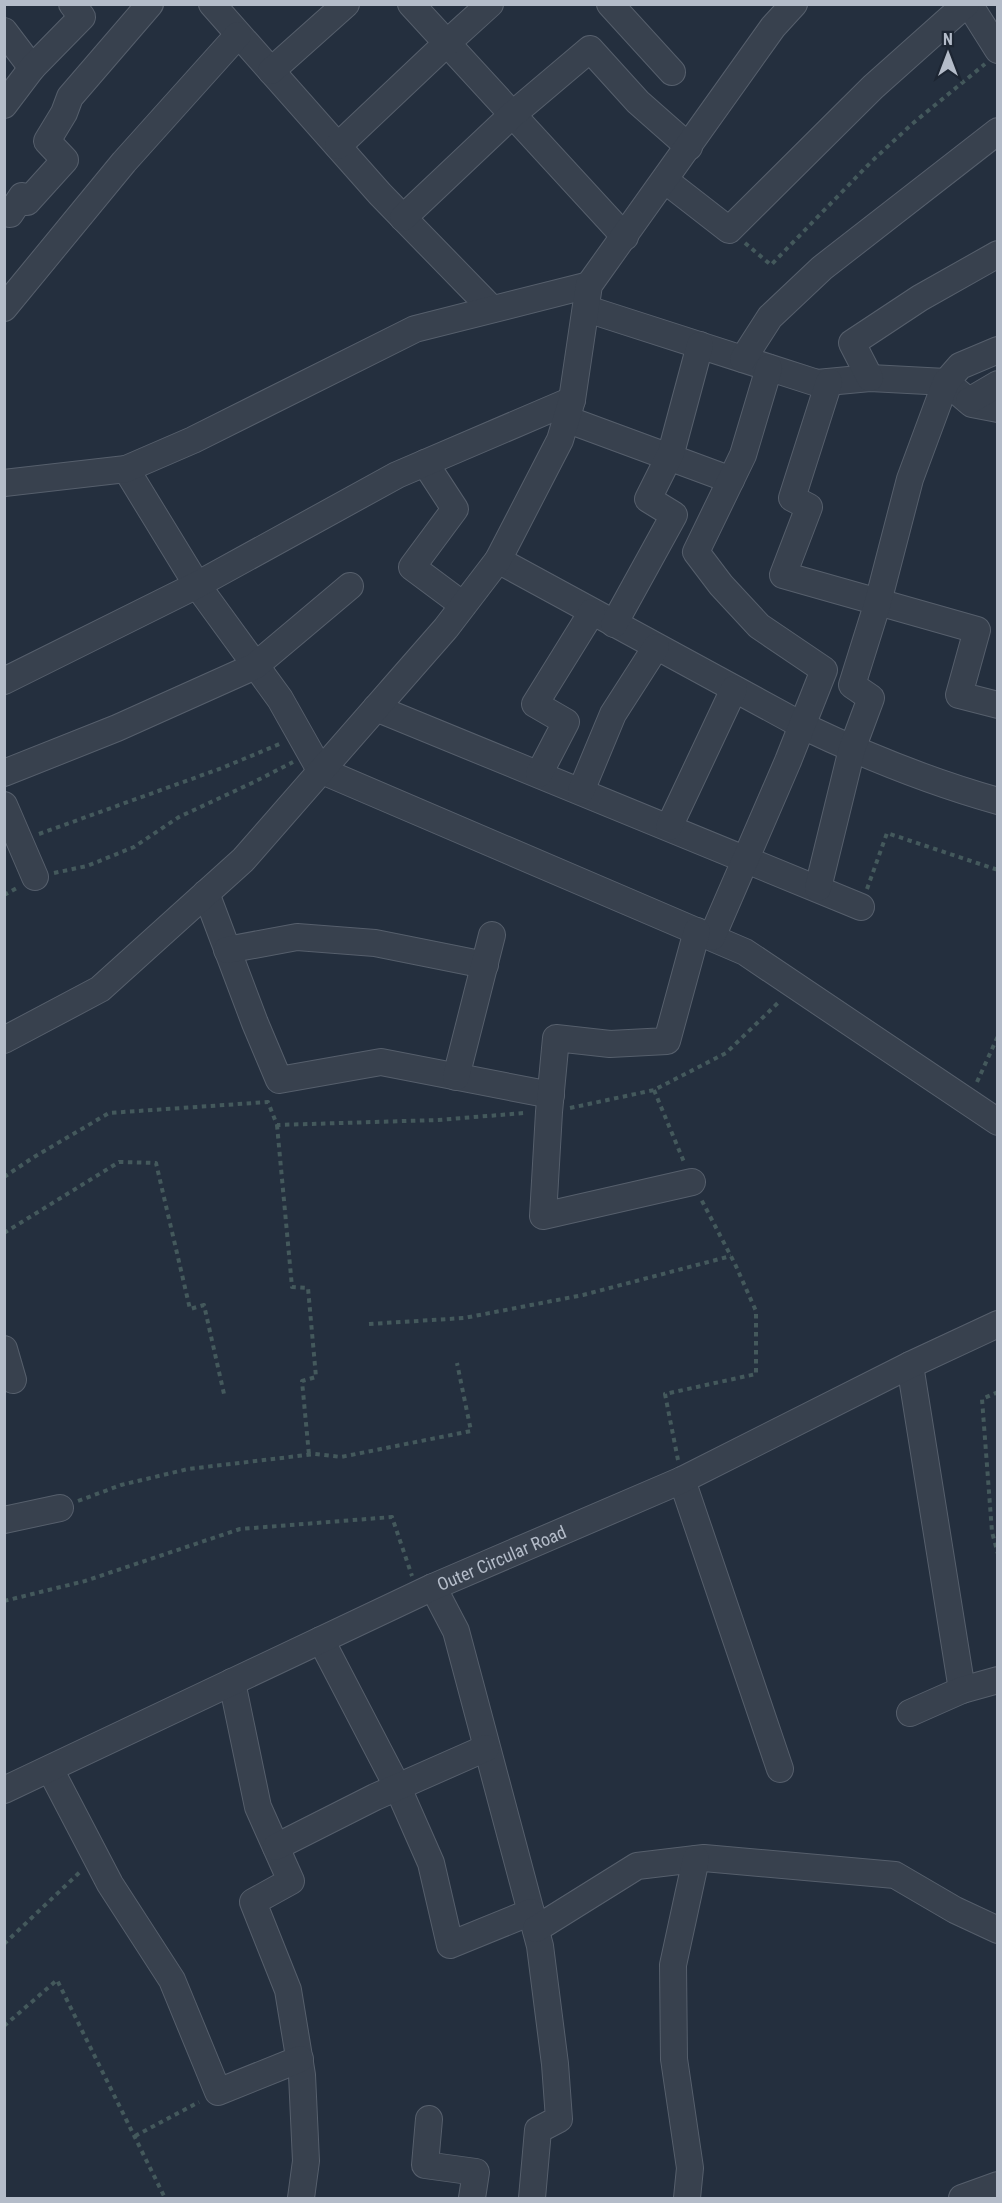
<svg xmlns="http://www.w3.org/2000/svg" width="1002" height="2203" font-family="'Roboto Condensed',sans-serif">
<style>
.lines{fill:none;stroke-linecap:round;stroke-linejoin:round}
.minor-casing{stroke:#565f6c;stroke-width:28}
.path{stroke:#44595c;stroke-width:4;stroke-dasharray:4.5 4.5;stroke-linecap:butt}
.minor{stroke:#38414e;stroke-width:26}
.labels{text-anchor:middle;dominant-baseline:central;stroke-width:5;stroke-linejoin:round;paint-order:stroke}
.street-label{font-size:18px;fill:#b4bcc9;stroke:#1d2633}
</style>
<rect width="100%" height="100%" fill="#242f3e"/>
<g class="lines">
<defs>
<g id="minor">
<path d="M212,4L380,194L492,309"/>
<path d="M411,4L625,237"/>
<path d="M610,4L672,72"/>
<path d="M969,4L998,50"/>
<path d="M4,31L32,68"/>
<path d="M271,71L346,4"/>
<path d="M4,105L32,68L82,17L72,4"/>
<path d="M338,146L447,43L490,4"/>
<path d="M666,181L729,230L873,87L966,4"/>
<path d="M4,211L10,214L22,196L27,202L65,160L47,141L64,113L70,97L150,4"/>
<path d="M403,218L512,115L590,49L638,102L689,147"/>
<path d="M4,308L124,162L238,35"/>
<path d="M587,309L817,383L870,378L946,382L972,404L998,409"/>
<path d="M743,359L770,317L822,268L998,131"/>
<path d="M870,378L852,343L920,298L998,254"/>
<path d="M829,382L792,498L809,507L783,575L977,630L959,695L998,705"/>
<path d="M969,401L998,384"/>
<path d="M566,419L731,480"/>
<path d="M425,463L455,509L412,567L463,605"/>
<path d="M126,469L197,585L280,699L320,770L745,952L998,1122"/>
<path d="M4,483L126,469L193,440L415,329L589,285"/>
<path d="M498,560L803,726C866,756 930,782 998,801"/>
<path d="M614,624L674,515L648,499L671,453L700,345"/>
<path d="M4,681L197,585L397,475L572,400"/>
<path d="M376,708L861,907"/>
<path d="M4,773L117,728L255,666L350,586"/>
<path d="M539,774L566,722L535,704L592,612"/>
<path d="M581,791L613,714L656,647"/>
<path d="M4,805L35,877"/>
<path d="M669,827L734,689"/>
<path d="M818,888L852,749L871,698L852,685L878,602L910,479L946,382L960,366L998,350"/>
<path d="M206,893L255,1023L279,1080L381,1062L551,1095"/>
<path d="M712,937L788,761L824,670L759,626L721,585L696,552L743,455L769,368"/>
<path d="M227,950L297,937L375,943L485,965"/>
<path d="M4,1040L100,989L243,860L446,628L498,560L560,440L572,400L589,285L773,27L794,4"/>
<path d="M456,1077L492,935"/>
<path d="M692,1182L543,1216L549,1112L556,1038L610,1044L667,1041L697,931"/>
<path d="M4,1349L13,1380"/>
<path d="M910,1365L962,1690"/>
<path d="M682,1480L780,1769"/>
<path d="M4,1520L60,1508"/>
<path d="M433,1587L456,1631L540,1946L555,2064L559,2119L538,2130L532,2198"/>
<path d="M321,1640L398,1788L431,1863L450,1945L531,1912"/>
<path d="M232,1682L258,1807L291,1881L253,1902L288,1990L302,2075L306,2161L301,2198"/>
<path d="M910,1713L962,1690L998,1680"/>
<path d="M50,1769L110,1884L172,1980L218,2092L300,2059"/>
<path id="s1" d="M4,1790L433,1587L682,1480L910,1365L998,1324"/>
<path d="M276,1847L375,1797L486,1748"/>
<path d="M536,1929L637,1866L704,1858L895,1875L955,1910L998,1930"/>
<path d="M429,2119L425,2165L476,2172L472,2198"/>
<path d="M687,2198L690,2168L674,2059L673,1965L696,1859"/>
<path d="M962,2198L998,2185"/>
</g>
</defs>
<!-- minor casing -->
<use href="#minor" class="minor-casing"/>
<!-- path -->
<g class="path">
<path d="M745,243L771,265L871,162L912,124L985,64"/>
<path d="M39,834L222,768L282,743"/>
<path d="M54,873L87,866L134,847L179,817L254,782L293,762"/>
<path d="M867,889L887,833L998,870"/>
<path d="M4,895L17,888"/>
<path d="M977,1082L998,1036"/>
<path d="M654,1090L684,1162"/>
<path d="M570,1108L654,1090L726,1053L780,1001"/>
<path d="M277,1125L292,1287L308,1288L316,1377L302,1381L309,1455"/>
<path d="M4,1177L34,1157L109,1113L268,1102L277,1125L438,1120L524,1113"/>
<path d="M4,1233L119,1162L156,1163L190,1309L204,1305L224,1394"/>
<path d="M369,1324L464,1318L583,1295L731,1256"/>
<path d="M998,1392L982,1399L992,1532L998,1554"/>
<path d="M678,1460L665,1394L756,1374V1311L735,1264L701,1199"/>
<path d="M78,1501L121,1485L188,1469L315,1454L341,1457L471,1431L457,1363"/>
<path d="M4,1601L85,1581L240,1529L392,1517L412,1576"/>
<path d="M4,1944L80,1872"/>
<path d="M4,2026L57,1980L165,2198"/>
<path d="M135,2136L199,2102"/>
</g>
<!-- minor -->
<use href="#minor" class="minor"/>
</g>
<g class="labels">
<!-- street labels -->
<g class="street-label">
<text stroke="none"><textPath href="#s1" startOffset="549">Outer Circular Road</textPath></text>
</g>
</g>
<!-- border -->
<rect width="1002" height="2203" fill="none" stroke="#b4bcc9" stroke-width="12"/>
<!-- north arrow -->
<g transform="translate(948 54)" stroke="#1d2633" stroke-width="4.5" paint-order="stroke">
<path d="M0-4.5L10 22L0 15L-10 22Z" fill="#b4bcc9"/>
<text y="-9" font-size="16" font-weight="bold" text-anchor="middle" fill="#b4bcc9">N</text>
</g>
</svg>
